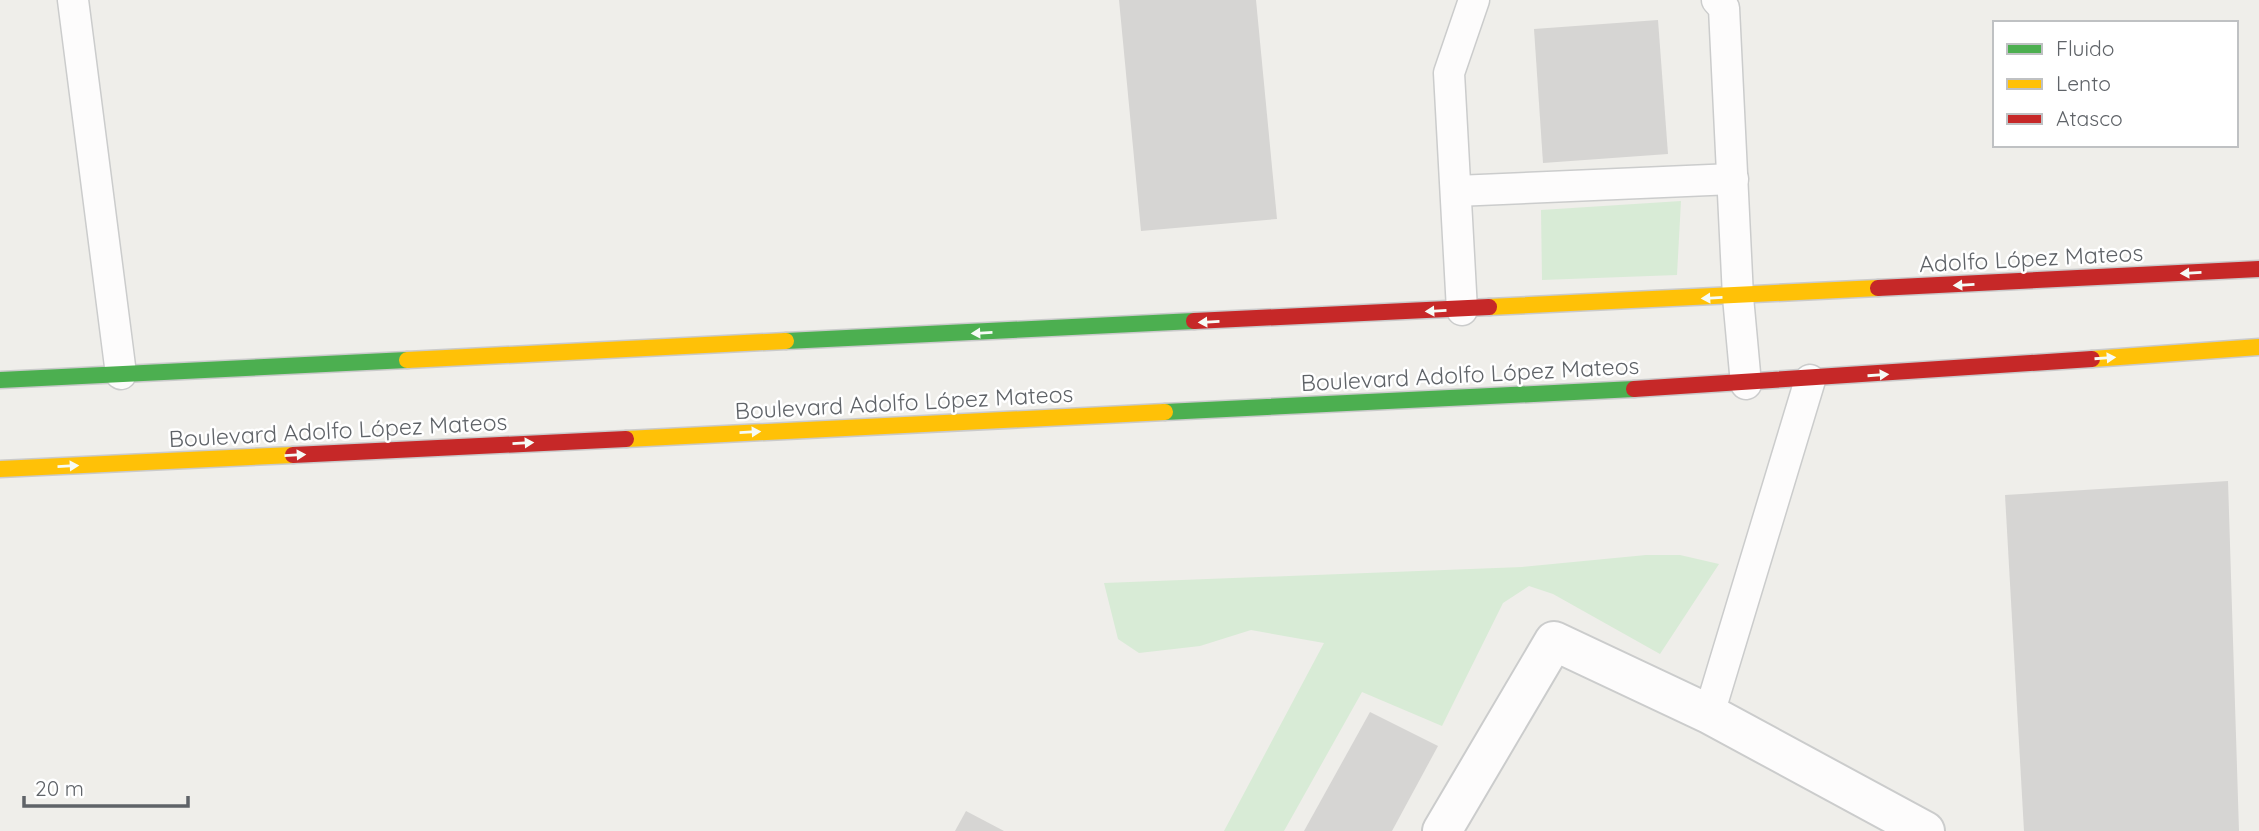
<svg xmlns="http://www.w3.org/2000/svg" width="2259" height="831" font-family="Quicksand,sans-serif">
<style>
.green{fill:#d8ebd6}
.building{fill:#d6d5d3}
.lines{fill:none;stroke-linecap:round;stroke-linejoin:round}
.lane-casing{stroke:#cbcccc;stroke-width:33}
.street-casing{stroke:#cbcccc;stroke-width:42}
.fast-casing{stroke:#cacacb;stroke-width:19}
.slow-casing{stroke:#cacacb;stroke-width:19}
.jam-casing{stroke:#cacacb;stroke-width:19}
.lane{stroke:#fdfcfc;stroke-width:30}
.street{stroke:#fdfcfc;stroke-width:38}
.fast{stroke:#4caf50;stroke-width:16}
.slow{stroke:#ffc107;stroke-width:16}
.jam{stroke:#c62828;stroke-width:16}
.oneway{fill:#f6fbf6}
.labels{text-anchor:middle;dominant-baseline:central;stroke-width:5;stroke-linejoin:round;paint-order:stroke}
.street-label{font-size:23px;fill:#5f6368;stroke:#fff}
</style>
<rect width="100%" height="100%" fill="#efeeea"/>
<!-- green -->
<g class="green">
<path d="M1681,201L1677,275L1542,280L1541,210Z"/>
<path d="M1646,555H1680L1719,564L1660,654L1553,594L1529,586L1503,603L1442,726L1362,692L1284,831H1224L1324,643L1251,630L1200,646L1139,653L1118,639L1104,583L1522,567Z"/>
</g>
<!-- building -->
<g class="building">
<path d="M1119,0H1256L1277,219L1141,231Z"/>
<path d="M1658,20L1668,154L1543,163L1534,29Z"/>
<path d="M2228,481L2239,831H2024L2005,495Z"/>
<path d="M1370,712L1438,746L1392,831H1304Z"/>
<path d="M966,811L1004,831H955Z"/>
</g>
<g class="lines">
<defs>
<g id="lane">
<path d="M73,0L121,374"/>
<path d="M1717,0L1724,8L1738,297L1746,384"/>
<path d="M1456,191L1733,179"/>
<path d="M1462,310L1449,73L1474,0"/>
<path d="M1709,714L1810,380"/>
</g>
<path id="street" d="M1442,831L1554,641L1709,714L1925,831"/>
<g id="fast">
<path d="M786,341L1194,321"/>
<path d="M0,380L407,360"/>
<path d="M1165,412L1634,389"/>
</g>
<g id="slow">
<path d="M1489,307L1878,288"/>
<path d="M2092,359L2259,347"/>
<path d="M407,360L786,341"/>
<path d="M626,439L1165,412"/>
<path d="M0,469L293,455"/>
</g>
<g id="jam">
<path d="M1878,288L2259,269"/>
<path d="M1194,321L1489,307"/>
<path d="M1634,389L2092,359"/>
<path d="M293,455L626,439"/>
</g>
</defs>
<!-- lane casing -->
<use href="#lane" class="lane-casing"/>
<!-- street casing -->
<use href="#street" class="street-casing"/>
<!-- fast casing -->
<use href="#fast" class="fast-casing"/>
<!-- slow casing -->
<use href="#slow" class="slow-casing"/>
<!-- jam casing -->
<use href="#jam" class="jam-casing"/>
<!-- lane -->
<use href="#lane" class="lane"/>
<!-- street -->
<use href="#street" class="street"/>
<!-- fast -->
<use href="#fast" class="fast"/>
<!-- slow -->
<use href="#slow" class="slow"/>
<!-- jam -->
<use href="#jam" class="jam"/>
</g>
<!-- one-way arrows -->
<defs><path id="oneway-solid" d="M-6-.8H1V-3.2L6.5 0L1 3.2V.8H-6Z" transform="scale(1.75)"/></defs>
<g class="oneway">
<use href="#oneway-solid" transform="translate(2191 273) rotate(177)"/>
<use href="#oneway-solid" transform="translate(1964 285) rotate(177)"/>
<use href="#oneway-solid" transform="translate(1712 298) rotate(177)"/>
<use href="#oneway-solid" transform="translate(1436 311) rotate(177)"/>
<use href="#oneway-solid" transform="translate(1209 322) rotate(177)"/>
<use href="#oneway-solid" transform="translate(982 333) rotate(177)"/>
<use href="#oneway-solid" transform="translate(2105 358) rotate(-4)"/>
<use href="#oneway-solid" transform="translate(1878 375) rotate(-4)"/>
<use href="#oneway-solid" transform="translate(750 432) rotate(-3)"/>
<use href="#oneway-solid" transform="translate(523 443) rotate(-3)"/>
<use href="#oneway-solid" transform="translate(295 455) rotate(-3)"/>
<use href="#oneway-solid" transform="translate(68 466) rotate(-3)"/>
</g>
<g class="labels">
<!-- street labels -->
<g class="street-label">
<text transform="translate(2031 258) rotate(-3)">Adolfo López Mateos</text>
<text transform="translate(1470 374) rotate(-3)">Boulevard Adolfo López Mateos</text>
<text transform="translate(904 402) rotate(-3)">Boulevard Adolfo López Mateos</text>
<text transform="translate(338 430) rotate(-3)">Boulevard Adolfo López Mateos</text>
</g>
</g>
<!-- legend -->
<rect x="1993" y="21" width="245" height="126" fill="#ffffff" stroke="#bfc1c3" stroke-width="2"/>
<rect x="2007" y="44" width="35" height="10" fill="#4caf50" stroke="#bfc1c3" stroke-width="2"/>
<text x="2056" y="56" font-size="21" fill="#5f6368">Fluido</text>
<rect x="2007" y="79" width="35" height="10" fill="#ffc107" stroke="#bfc1c3" stroke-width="2"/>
<text x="2056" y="91" font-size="21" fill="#5f6368">Lento</text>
<rect x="2007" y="114" width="35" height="10" fill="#c62828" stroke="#bfc1c3" stroke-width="2"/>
<text x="2056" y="126" font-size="21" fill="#5f6368">Atasco</text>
<!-- scale -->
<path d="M24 796v10h164v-10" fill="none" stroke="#5f6368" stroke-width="3.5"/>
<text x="35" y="796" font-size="21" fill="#5f6368" stroke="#ffffff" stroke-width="5" paint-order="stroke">20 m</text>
</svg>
